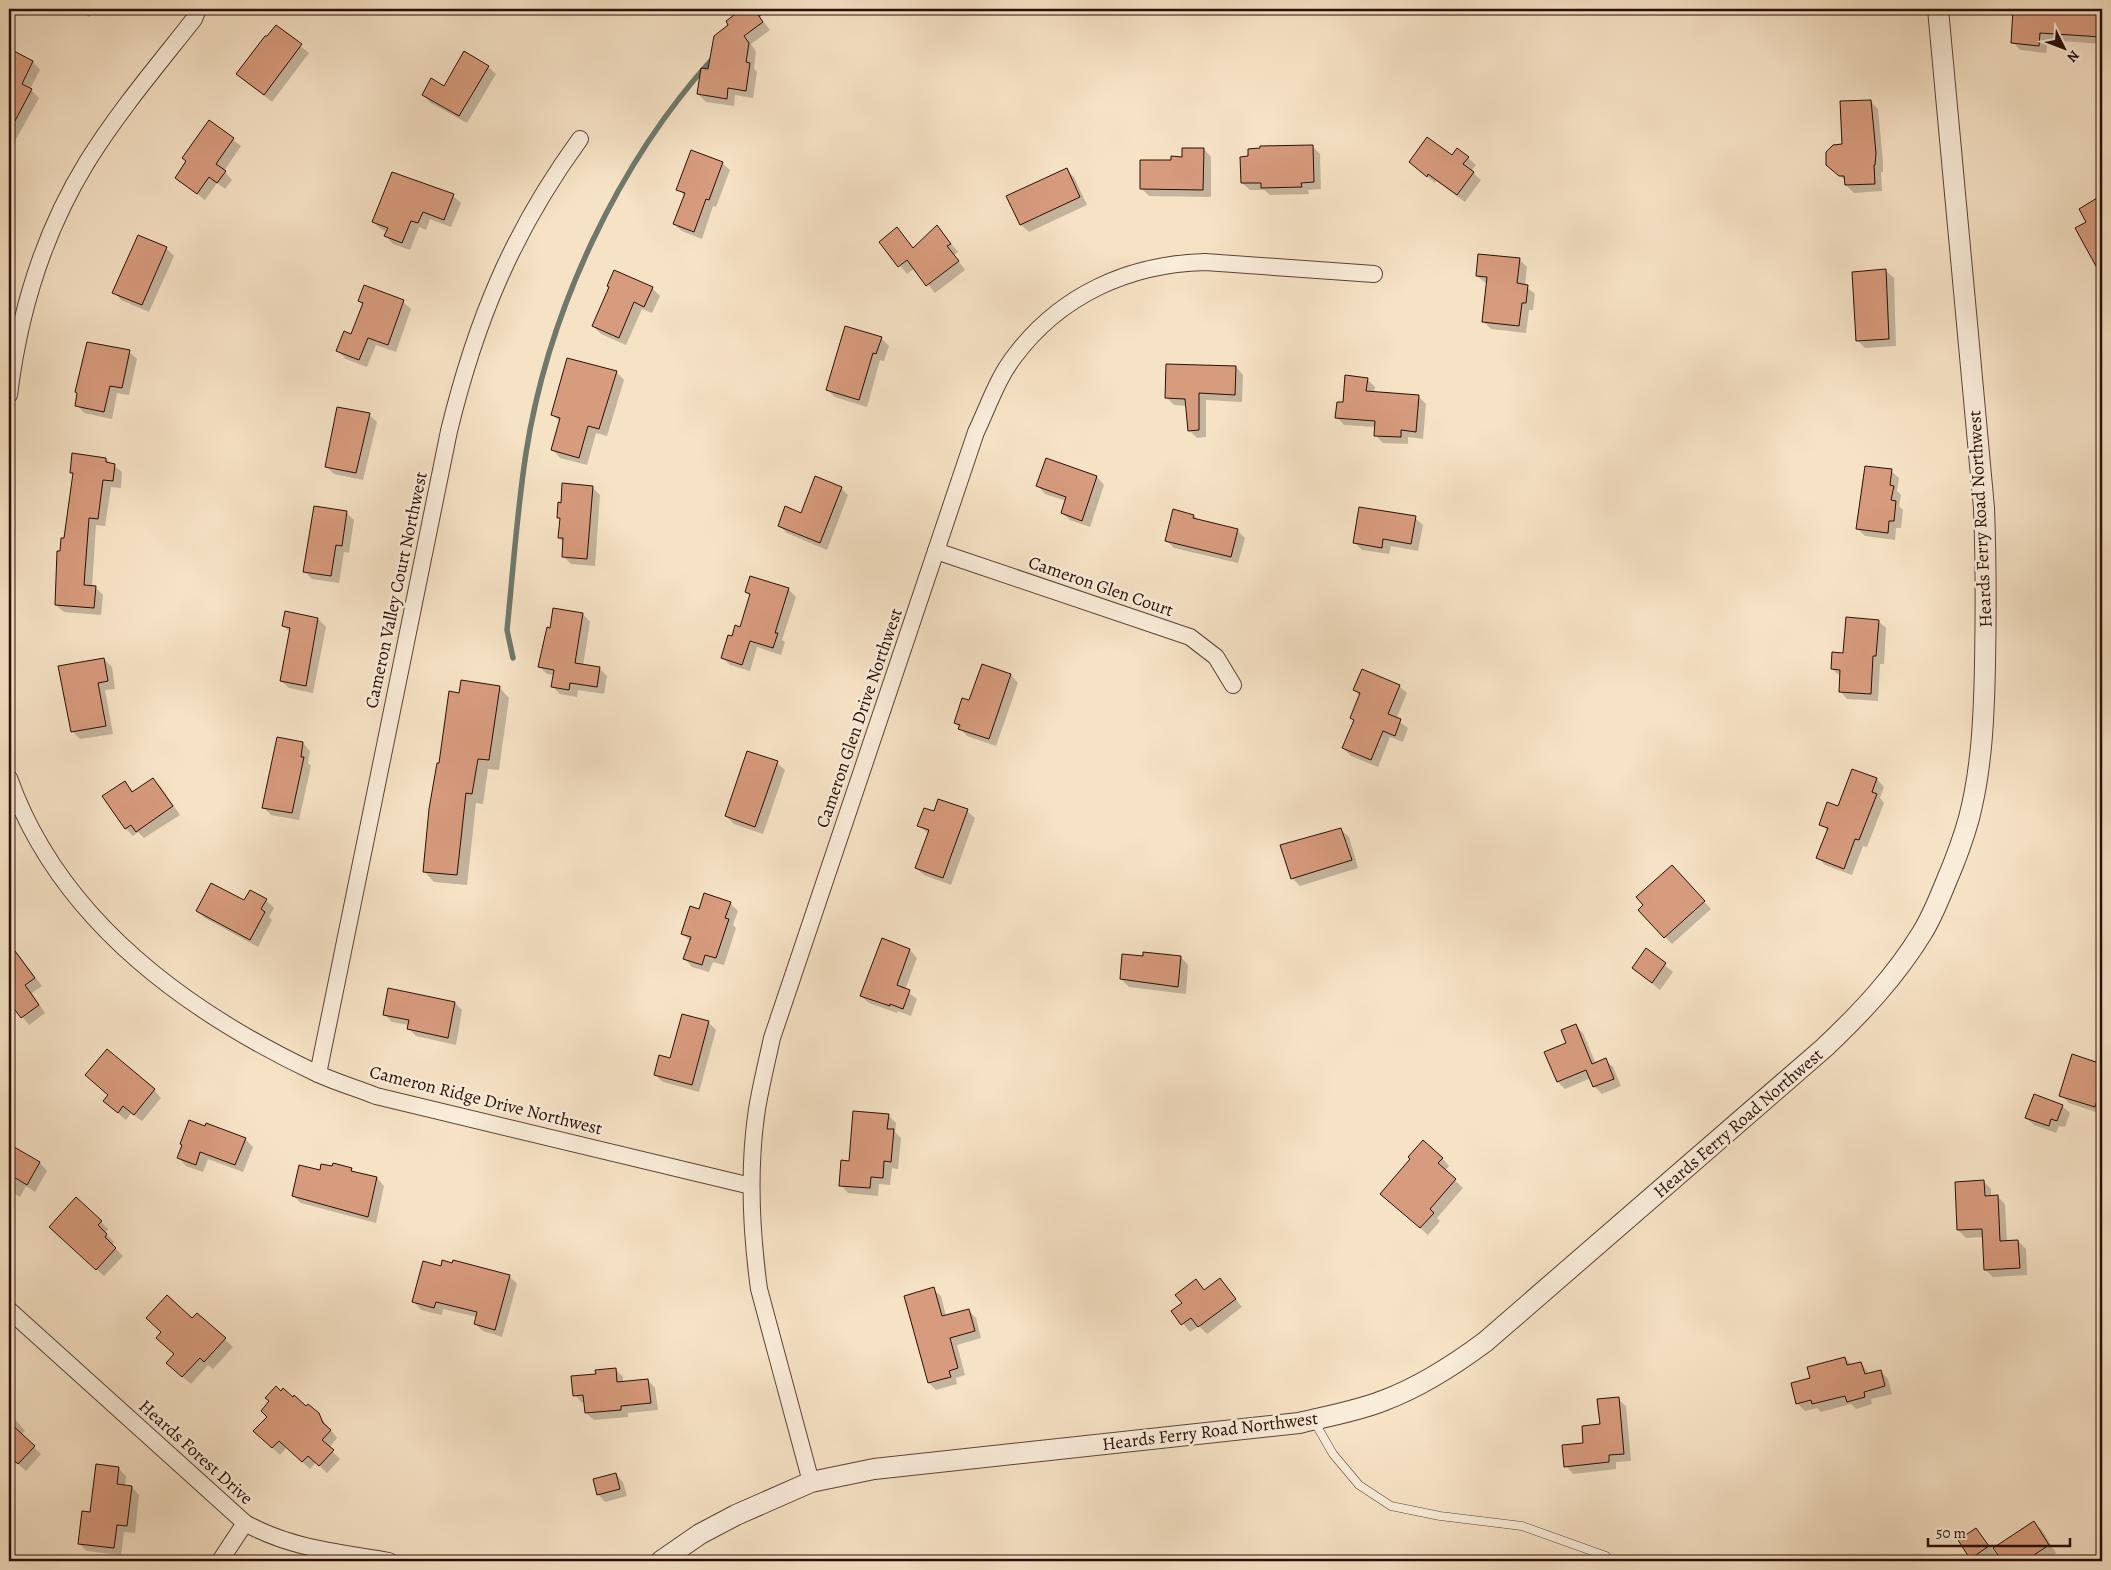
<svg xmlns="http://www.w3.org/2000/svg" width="2111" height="1570" font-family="Alegreya,serif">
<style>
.shadow{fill:#0003}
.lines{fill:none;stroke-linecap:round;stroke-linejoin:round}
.stream{stroke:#6f786b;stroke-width:5.5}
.building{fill:#d79b7d;stroke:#290e05}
.service-casing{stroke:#5c4335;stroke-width:9}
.minor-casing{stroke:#5c4335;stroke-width:18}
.tertiary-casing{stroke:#5c4335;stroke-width:22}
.service{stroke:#f9ecd9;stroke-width:8}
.minor{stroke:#f9ecd9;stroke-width:16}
.tertiary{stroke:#f9ecd9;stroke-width:20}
.labels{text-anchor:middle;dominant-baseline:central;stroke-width:5;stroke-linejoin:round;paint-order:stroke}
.street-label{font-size:18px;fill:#290e05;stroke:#f9ecd9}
</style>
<rect width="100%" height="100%" fill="#f6e2c5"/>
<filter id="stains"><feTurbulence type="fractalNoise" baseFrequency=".004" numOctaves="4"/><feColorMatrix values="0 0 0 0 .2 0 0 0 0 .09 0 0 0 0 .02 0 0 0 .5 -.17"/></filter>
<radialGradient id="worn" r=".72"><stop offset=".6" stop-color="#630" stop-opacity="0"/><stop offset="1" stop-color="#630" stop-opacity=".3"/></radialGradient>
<!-- shadow -->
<g class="shadow">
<path d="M78,9H96L89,17Z"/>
<path d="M751,9L759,16L770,30L751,44L756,52L754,68L757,72L753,98L735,95L734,106L706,102L698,94L730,25Z"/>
<path d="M2015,9H2102V44L2048,40L2046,53L2020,50L2013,42Z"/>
<path d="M276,27L309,53L272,102L237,74Z"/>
<path d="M15,52L33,62L40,70L30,89L39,98L15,141L9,138V64Z"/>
<path d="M488,67L496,74L467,123L431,103L423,95L444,88Z"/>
<path d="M1870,101L1878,109L1883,162V172H1881L1882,191L1854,193L1846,185V181L1836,172L1844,145Z"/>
<path d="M209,121L241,146L224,171L232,180L225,189L217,183L205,200L176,177Z"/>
<path d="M1312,146L1320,154L1321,189L1308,190L1309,194L1270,195L1264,190H1250L1242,183Z"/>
<path d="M1204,149L1211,157V197L1149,196L1141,188L1172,161Z"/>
<path d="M1452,157L1468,158L1476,165L1471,171L1481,180L1465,202L1436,181L1435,183L1410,162Z"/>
<path d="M722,163L730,170L716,207L713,206L702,239L682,231L674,224L685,196L678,189Z"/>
<path d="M1066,170L1074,177L1087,205L1029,232L1021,225L1008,196Z"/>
<path d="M453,196L461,203L451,227L430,219L426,230L419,227L410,250L393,244L386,236L387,232L381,229L373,222Z"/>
<path d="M2102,197V268L2095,261L2087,222Z"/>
<path d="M937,227L958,252L954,255L965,270L935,293L915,268L907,274L881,242L897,229L914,249Z"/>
<path d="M166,248L174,256L149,312L121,300L114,292Z"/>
<path d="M1519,259L1527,267L1525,286L1535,294L1533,310H1529L1526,333L1491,329L1483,321L1487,284L1477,276Z"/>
<path d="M1886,271L1894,278L1896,346L1865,348L1857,340Z"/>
<path d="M652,288L660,296L652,313L642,309L626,345L601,334L593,326Z"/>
<path d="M359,301L403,302L411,309L396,352L376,345L367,367L346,359L338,351L352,335L363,305Z"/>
<path d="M881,338L889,346L884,361L880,360L867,407L835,397L827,390Z"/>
<path d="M129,352L137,359L129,395L117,393L112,419L84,413L77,405Z"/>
<path d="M1236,367L1243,375L1242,402L1206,400V437L1197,438L1189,430L1187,406L1174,405L1167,398Z"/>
<path d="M616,372L624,380L607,436L596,433L587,465L560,458L553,450L560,422L553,415Z"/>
<path d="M1367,379L1375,387L1374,393L1418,396L1426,404L1423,439L1408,437V444L1383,443L1375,435L1376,427L1344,425L1337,417L1344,404Z"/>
<path d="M369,415L377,422L363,480L334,474L326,466Z"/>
<path d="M106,459L122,472L121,488L111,487L105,526L96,525L92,587H95L103,595L101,615L64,612L56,605L61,552L65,539L74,475L71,472Z"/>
<path d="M1047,460L1097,477L1104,485L1090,527L1070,520L1062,513L1066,501L1045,494L1038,486Z"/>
<path d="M1891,471L1899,478L1897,491L1901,495L1899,506L1903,510L1901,528H1896L1895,540L1865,536L1858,529Z"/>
<path d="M592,487L600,495L595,566L571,564L563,556L564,543L559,538L561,520L558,517L562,504Z"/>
<path d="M841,488L848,495L827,550L787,533L779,526L802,515Z"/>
<path d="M346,512L354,520L349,553L344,552L339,583L312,579L304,571Z"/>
<path d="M1194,516L1198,520L1237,530L1245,538L1238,563L1174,548L1166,540Z"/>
<path d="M1415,518L1423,525L1418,551L1391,546L1389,554L1362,550L1354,542Z"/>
<path d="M788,589L796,597L782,640L785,642L781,655L757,647L750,671L730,665L723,658L733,638L741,628L751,597L746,592Z"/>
<path d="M286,613L318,619L326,627L313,693L289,688L281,681L291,633L283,626Z"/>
<path d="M583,614L590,622L583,666L599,668L607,676L604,694L578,690L577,697L560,694L553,687L554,675L547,674L539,666L551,629Z"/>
<path d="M1878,621L1886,628L1884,664H1880L1878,701L1847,699L1840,691V676L1832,669Z"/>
<path d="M104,659L112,667L115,689L105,690L113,734L80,739L73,732Z"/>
<path d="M982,666L1011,675L1018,683L996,746L967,736L955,723L969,702Z"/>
<path d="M1399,686L1407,693L1396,719L1408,728L1403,742L1390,737L1378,767L1351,756L1343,748L1355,721L1360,696L1354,690Z"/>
<path d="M499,687L509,698L499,770L488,769L483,804L476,803L467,885L434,882L424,871L440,765L460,694Z"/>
<path d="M303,743L310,751L308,763L311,766L299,820L271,815L263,807Z"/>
<path d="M777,763L785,770L763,834L734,824L726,816Z"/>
<path d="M1853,770L1877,779L1884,787L1880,798L1884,803L1867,847L1863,846L1852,875L1825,865L1818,858L1828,831L1821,824L1839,808Z"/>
<path d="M153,779L161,787L180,815L144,838L138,832L133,836L126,829L104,797L125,783L134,793Z"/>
<path d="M967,811L975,818L951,885L924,875L916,868L929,834L918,825L934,813Z"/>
<path d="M1341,830L1349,837L1358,868L1300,886L1292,878Z"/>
<path d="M1679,874L1711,909L1672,944L1665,937Z"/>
<path d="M266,900L274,908L269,917L272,920L258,947L205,918L198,911Z"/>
<path d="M730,903L738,911L733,925L736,928L724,965L713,962L709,972L692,967L685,959L691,942L683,934L699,911Z"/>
<path d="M882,940L910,950L917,958L905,990L917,999L911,1016L898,1011L897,1013L869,1003L861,996Z"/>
<path d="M9,942L42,986L32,993L45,1013L29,1025L9,1000Z"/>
<path d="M1646,950L1673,972L1660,990L1633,968Z"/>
<path d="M1181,957L1188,965L1186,994L1129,987L1121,979Z"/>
<path d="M455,1003L462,1010L456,1045L416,1036L408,1028L409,1025L392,1022L384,1014Z"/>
<path d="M708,1022L716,1030L699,1092L663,1082L655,1075Z"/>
<path d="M1576,1026L1583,1033L1596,1064L1605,1060L1613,1067L1621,1086L1602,1094L1594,1086L1591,1078L1565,1089L1558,1082L1568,1044Z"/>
<path d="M2073,1056L2102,1065V1114L2069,1103L2061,1095Z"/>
<path d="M154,1090L161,1098L142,1121L131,1113L126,1120L112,1108L109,1095Z"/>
<path d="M2062,1106L2070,1113L2065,1127L2059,1126L2056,1133L2034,1125L2026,1118Z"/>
<path d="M888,1115L896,1123L895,1132L901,1138L898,1169L892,1168L890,1185L879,1184L878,1196L848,1193L841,1185L850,1162Z"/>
<path d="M245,1139L253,1147L243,1172L208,1159L203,1172L186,1166L179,1158Z"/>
<path d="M9,1146L40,1163L47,1171L35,1192L26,1186L20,1197L9,1191Z"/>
<path d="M1442,1158L1449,1166L1445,1171L1463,1188L1437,1218L1440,1221L1428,1235L1389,1201Z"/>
<path d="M351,1169L356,1174L377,1178L384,1186L376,1223L301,1203L293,1196L321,1171Z"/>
<path d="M1983,1181L1991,1189V1197H1998L2005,1204L2007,1242L2018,1241L2026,1249L2027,1275L1993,1277L1985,1270L1984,1237L1966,1238L1958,1230Z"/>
<path d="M101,1222L108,1229L105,1233L114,1242L112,1245L123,1256L104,1276L58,1234Z"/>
<path d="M441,1267L509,1276L517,1284L502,1337L483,1331L475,1324L477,1317L443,1309L442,1315L421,1310L414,1302Z"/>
<path d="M1220,1279L1242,1307L1207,1334L1199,1326L1190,1332L1172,1311L1183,1303L1196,1281L1205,1291Z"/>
<path d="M933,1289L941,1296L946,1316L968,1310L976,1318L981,1338L957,1345L965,1375L956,1378L957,1384L936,1390L929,1383Z"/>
<path d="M197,1314L233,1347L213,1369L208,1365L191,1384L176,1371V1355L163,1332L192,1320Z"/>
<path d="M1845,1358L1852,1365L1861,1363L1869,1374L1880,1371L1888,1379L1892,1394L1871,1399L1872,1404L1856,1409L1851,1404L1821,1412L1817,1408L1805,1411L1797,1403L1811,1379Z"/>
<path d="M615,1369L623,1377V1382L648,1380L655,1388L658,1410L628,1413V1417L594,1420L586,1413L585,1402L582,1403L575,1395Z"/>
<path d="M1618,1399L1626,1406L1631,1461L1616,1462V1469L1573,1474L1566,1466L1601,1426Z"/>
<path d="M306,1407L318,1414L337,1438L329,1448L340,1459L327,1473L316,1462L310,1469L287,1447L280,1455L263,1439Z"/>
<path d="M9,1412L25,1431L21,1435L41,1454L26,1471L9,1456Z"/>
<path d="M118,1468L126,1476L125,1487H132L139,1495L135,1533L124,1532L121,1555L87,1551L79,1544L91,1514Z"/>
<path d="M616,1474L623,1482L627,1496L605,1502L598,1494Z"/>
<path d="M2034,1523L2042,1530L2056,1553L2043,1561H2003L1995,1549Z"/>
<path d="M1976,1530L1996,1554L1985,1561H1975L1971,1558Z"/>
</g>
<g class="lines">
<!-- stream -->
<g class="stream">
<path d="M753,19L765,9"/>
<path d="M513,658L507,630C513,571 517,511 526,453C548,312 618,162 714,57"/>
</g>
</g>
<!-- building -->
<g class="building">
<path d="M742,9H754L763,22L744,36L749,43L746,62L750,63L746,91L728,88L727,99L697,94L701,68L708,69L714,36L728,25L726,21Z"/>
<path d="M2013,9H2102L2101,37L2040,33L2039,46L2011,43Z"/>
<path d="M276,25L302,44L264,95L236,74L265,36H267Z"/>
<path d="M14,51L33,61L22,84L32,89L9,132V61Z"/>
<path d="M464,51L489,66L459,116L422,95L431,78L444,86Z"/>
<path d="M1871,100L1876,153L1875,165H1874L1875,184L1845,185L1844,176H1839L1826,165V152L1833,145L1842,144L1840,101Z"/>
<path d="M209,120L234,138L216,164L226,171L217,183L209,177L197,194L175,178L186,161L182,158Z"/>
<path d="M1427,137L1452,155L1457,148L1469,157L1463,164L1474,172L1457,195L1428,174L1427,177L1409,162Z"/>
<path d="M1313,145L1314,182L1301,183L1302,187L1261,188V183H1241L1240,157L1248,156V149L1260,148V146Z"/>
<path d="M1182,148H1204L1203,190L1140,189V160H1171V156L1182,157Z"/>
<path d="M691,150L723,162L709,200L706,199L694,232L673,224L685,193L676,190Z"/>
<path d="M1067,168L1080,197L1020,225L1006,196Z"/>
<path d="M392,172L454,194L444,220L423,212L418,223L411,221L402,243L384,236L388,228L372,222Z"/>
<path d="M2102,195V277L2075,228L2086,222L2079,209Z"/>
<path d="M937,225L951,244L947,246L959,261L926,286L907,260L898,267L879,242L897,227L913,248Z"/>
<path d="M138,235L167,247L142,305L112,293Z"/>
<path d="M1478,254L1520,258L1517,283L1528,285L1526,303H1522L1519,326L1482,322L1487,277L1476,276Z"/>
<path d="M1886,269L1889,339L1856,341L1852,272Z"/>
<path d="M614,270L653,287L644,307L634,302L619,338L592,326L609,287L607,286Z"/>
<path d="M364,285L404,300L388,345L368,338L359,360L336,351L344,331L351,334L363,303L358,301Z"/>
<path d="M845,326L882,337L876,354L873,353L859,400L826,390Z"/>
<path d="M87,342L130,350L122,388L110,386L104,412L75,406L77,393L75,392Z"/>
<path d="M567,358L617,371L599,429L588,426L579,458L551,450L560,418L551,415Z"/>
<path d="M1166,364L1236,366L1235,395L1199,393V430L1188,431L1185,399L1165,398Z"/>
<path d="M1345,375L1368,378L1366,391L1419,395L1416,432L1401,430V437L1374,436L1375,421L1335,418L1337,402H1343Z"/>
<path d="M337,407L370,413L356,473L325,467Z"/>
<path d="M72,453L106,458V462L115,464L113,481L103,480L98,519L89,518L84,585L96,586L94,608L55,605L57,551H60L61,538H64L73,473H70Z"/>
<path d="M1046,458L1097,476L1082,521L1061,513L1066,497L1036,486Z"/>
<path d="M1865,466L1892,469L1890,485L1894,486L1891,500L1896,501L1894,521H1889L1888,533L1856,529Z"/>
<path d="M815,476L842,487L820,543L778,526L785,506L801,513Z"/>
<path d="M562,483L593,486L587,559L562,557L563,538H558L560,518H557L558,502L561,503Z"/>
<path d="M314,506L347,511L342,546L336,545L331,576L303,572Z"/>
<path d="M1359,507L1416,516L1411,544L1383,539L1382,548L1353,543Z"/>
<path d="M1173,509L1194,515L1193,518L1238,529L1231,557L1165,541Z"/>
<path d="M750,576L789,588L775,633H778L773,648L750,641L742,665L721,658L728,635L732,636L735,625L740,627L750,594L745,592Z"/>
<path d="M553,608L583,613L575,663L600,667L597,687L570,683L569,690L551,687L554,670L538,667L547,627L550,628Z"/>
<path d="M285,611L318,618L306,686L280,681L290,628L282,626Z"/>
<path d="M1846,617L1879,620L1876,656H1873L1871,694L1839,692L1840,670L1831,669L1832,652L1843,653Z"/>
<path d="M104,658L108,681L98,683L106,726L71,732L58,666Z"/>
<path d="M982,664L1011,674L989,739L958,729L960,725L954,723L962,698L969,700Z"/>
<path d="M1362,669L1400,685L1388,714L1401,719L1395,736L1383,731L1371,760L1342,748L1354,720L1350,718L1360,693L1353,690Z"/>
<path d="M461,680L500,686L489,760L478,759L472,794L466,793L457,875L423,872L429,809L437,763H439L449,691L459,693Z"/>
<path d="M277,737L303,742L301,757H304L292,813L262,808Z"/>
<path d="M747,751L778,761L755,827L725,816Z"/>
<path d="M1852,769L1877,778L1872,792L1877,794L1859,840L1855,839L1844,869L1816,858L1828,828L1819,825L1827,802L1838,806Z"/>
<path d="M153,778L173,806L136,832L131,825L125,829L102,796L125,781L132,792Z"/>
<path d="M938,799L968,809L943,878L915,868L929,830L917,826L924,808L934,811Z"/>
<path d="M1341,828L1352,860L1291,879L1280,845Z"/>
<path d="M1672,865L1705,901L1664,938L1638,910L1643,905L1636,897Z"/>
<path d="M211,883L244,900L250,890L267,899L261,909L265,912L250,940L196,911Z"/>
<path d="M704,893L731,902L725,918L729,919L716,958L705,955L702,965L683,959L691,937L681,934L690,906L699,909Z"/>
<path d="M882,938L910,949L897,985L910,990L903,1009L890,1004V1006L860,996Z"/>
<path d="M9,943L35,978L25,985L39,1005L21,1018L9,1002Z"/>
<path d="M1646,948L1666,963L1652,983L1632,968Z"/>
<path d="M1143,952L1181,956L1178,987L1120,979L1122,954L1143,956Z"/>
<path d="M388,988L455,1002L448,1038L407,1029L409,1020L383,1015Z"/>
<path d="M682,1014L709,1021L692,1085L654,1075L659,1055L670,1058Z"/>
<path d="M1576,1024L1592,1064L1606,1058L1614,1079L1593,1087L1586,1070L1557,1082L1544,1052L1566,1043L1561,1030Z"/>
<path d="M107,1049L155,1089L134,1115L123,1106L118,1113L103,1101L108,1095L85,1075Z"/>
<path d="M2072,1054L2102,1064V1085L2095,1107L2059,1096Z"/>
<path d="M2034,1094L2063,1105L2057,1121L2051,1119L2049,1126L2025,1118Z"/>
<path d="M853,1111L889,1114L887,1129H894L891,1162L884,1161L883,1178L871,1177L870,1188L839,1186L841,1160L849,1161Z"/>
<path d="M189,1120L205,1126L206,1123L246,1138L235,1165L200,1152L196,1165L177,1158L182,1145L180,1144Z"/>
<path d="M1423,1140L1443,1158L1438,1163L1456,1179L1430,1209L1434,1213L1420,1228L1380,1194L1410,1159L1408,1157Z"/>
<path d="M9,1144L40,1162L27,1185L9,1174Z"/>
<path d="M333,1163L352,1168L351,1171L377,1177L368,1217L292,1196L299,1165L320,1170L321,1164L332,1166Z"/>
<path d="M1984,1180L1985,1196L1998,1195L2000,1241L2018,1240L2020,1268L1984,1270L1982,1229L1957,1230L1955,1182Z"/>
<path d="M76,1197L102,1221L98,1225L107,1234L105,1237L116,1248L96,1270L49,1227Z"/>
<path d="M442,1260L452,1263L453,1260L510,1275L495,1330L474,1324L477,1312L436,1302L434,1308L412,1302L423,1261L441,1266Z"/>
<path d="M1220,1278L1236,1299L1198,1327L1191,1318L1181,1325L1171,1311L1182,1303L1175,1295L1196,1279L1204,1290Z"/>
<path d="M934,1287L942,1316L969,1309L975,1331L950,1338L958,1368L949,1371L951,1377L928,1383L904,1296Z"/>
<path d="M167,1295L192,1318L197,1313L226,1338L204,1362L200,1358L182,1377L166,1363L174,1354L156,1338L161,1332L146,1318Z"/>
<path d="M1845,1357L1847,1365L1861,1362L1865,1374L1881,1370L1885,1386L1864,1392L1865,1397L1847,1402L1845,1396L1812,1404L1811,1400L1796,1404L1791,1383L1810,1378L1807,1367Z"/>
<path d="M616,1368L617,1382L648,1379L651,1403L621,1406V1410L585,1413L583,1395L573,1396L571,1376L596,1374L595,1370Z"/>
<path d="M276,1386L281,1391L283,1388L293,1397L294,1395L306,1406L308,1404L319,1413L323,1423L331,1430L322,1440L334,1450L319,1466L308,1456L302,1462L279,1441L272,1448L253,1431L267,1417L261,1411L269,1401L265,1398Z"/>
<path d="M1619,1397L1624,1454L1609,1455V1462L1564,1467L1562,1445L1583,1443L1582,1426L1600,1424L1597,1399Z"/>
<path d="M9,1422L35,1446L18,1464L9,1456Z"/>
<path d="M96,1464L119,1467L117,1484L132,1486L127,1526L117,1525L114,1548L78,1544L82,1511L90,1512Z"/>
<path d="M616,1473L620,1489L597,1495L593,1479Z"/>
<path d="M2034,1521L2049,1545L2025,1561H2002L1993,1548Z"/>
<path d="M1976,1528L1989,1546L1970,1559L1958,1540Z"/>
</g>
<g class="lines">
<defs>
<path id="service" d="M1314,1421L1333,1454L1359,1485L1391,1506L1440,1516L1522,1526L1606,1556L1609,1561"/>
<g id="minor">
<path d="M9,395C19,314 44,232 87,162C118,112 157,66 194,19L198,9"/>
<path d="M936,551L1190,637L1216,657L1233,685"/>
<path d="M9,778C59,919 185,1011 316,1073C335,1082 356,1088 376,1096L751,1186"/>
<path d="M318,1074L449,431C476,320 513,231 580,139"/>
<path d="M9,1310L245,1523C292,1549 338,1552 389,1561"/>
<path d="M811,1482L759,1289C751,1230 748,1168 757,1109C761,1085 767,1061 772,1038L976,432C988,407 997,379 1014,357C1060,295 1129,264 1205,262L1374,274"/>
<path d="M220,1561L245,1523"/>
</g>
<path id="tertiary" d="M661,1561L700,1534L736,1515L811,1482L874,1469L1299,1423C1328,1416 1358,1411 1385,1400C1422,1386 1454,1365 1485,1342L1824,1048C1861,1013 1895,977 1922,933C1932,917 1939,899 1946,882C1955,861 1963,840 1969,818C1982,768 1984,715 1985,664C1986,612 1986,560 1984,508L1938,9"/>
</defs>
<!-- service casing -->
<use href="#service" class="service-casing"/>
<!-- minor casing -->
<use href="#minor" class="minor-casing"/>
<!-- tertiary casing -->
<use href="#tertiary" class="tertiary-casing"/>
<!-- service -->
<use href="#service" class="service"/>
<!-- minor -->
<use href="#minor" class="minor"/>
<!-- tertiary -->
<use href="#tertiary" class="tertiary"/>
</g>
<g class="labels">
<!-- street labels -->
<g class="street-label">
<text transform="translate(1980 519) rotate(-93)">Heards Ferry Road Northwest</text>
<text transform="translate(1101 586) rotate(19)">Cameron Glen Court</text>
<text transform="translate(396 590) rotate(-78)">Cameron Valley Court Northwest</text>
<text transform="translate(859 718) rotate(-71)">Cameron Glen Drive Northwest</text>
<text transform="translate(486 1100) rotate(14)">Cameron Ridge Drive Northwest</text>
<text transform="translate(1738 1123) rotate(-41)">Heards Ferry Road Northwest</text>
<text transform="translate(1210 1431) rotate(-7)">Heards Ferry Road Northwest</text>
<text transform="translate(196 1452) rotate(42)">Heards Forest Drive</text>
</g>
</g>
<!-- margin -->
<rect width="2111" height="1570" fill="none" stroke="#f6e2c5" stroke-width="30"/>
<rect x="10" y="10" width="2091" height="1550" fill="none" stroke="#290e05" stroke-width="2.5"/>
<rect x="15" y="15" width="2081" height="1540" fill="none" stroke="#290e05"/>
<!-- north arrow -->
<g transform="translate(2064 48) rotate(132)" stroke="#f9ecd9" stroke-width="4" paint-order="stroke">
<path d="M0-4L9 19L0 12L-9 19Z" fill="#290e05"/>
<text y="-8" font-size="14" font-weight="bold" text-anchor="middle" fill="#290e05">N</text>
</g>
<!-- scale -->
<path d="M1928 1538v8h142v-8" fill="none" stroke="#290e05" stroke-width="2.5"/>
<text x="1936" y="1538" font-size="15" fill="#290e05" stroke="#f9ecd9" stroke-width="4" paint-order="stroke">50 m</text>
<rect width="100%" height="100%" filter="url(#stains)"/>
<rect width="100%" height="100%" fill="url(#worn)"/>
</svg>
